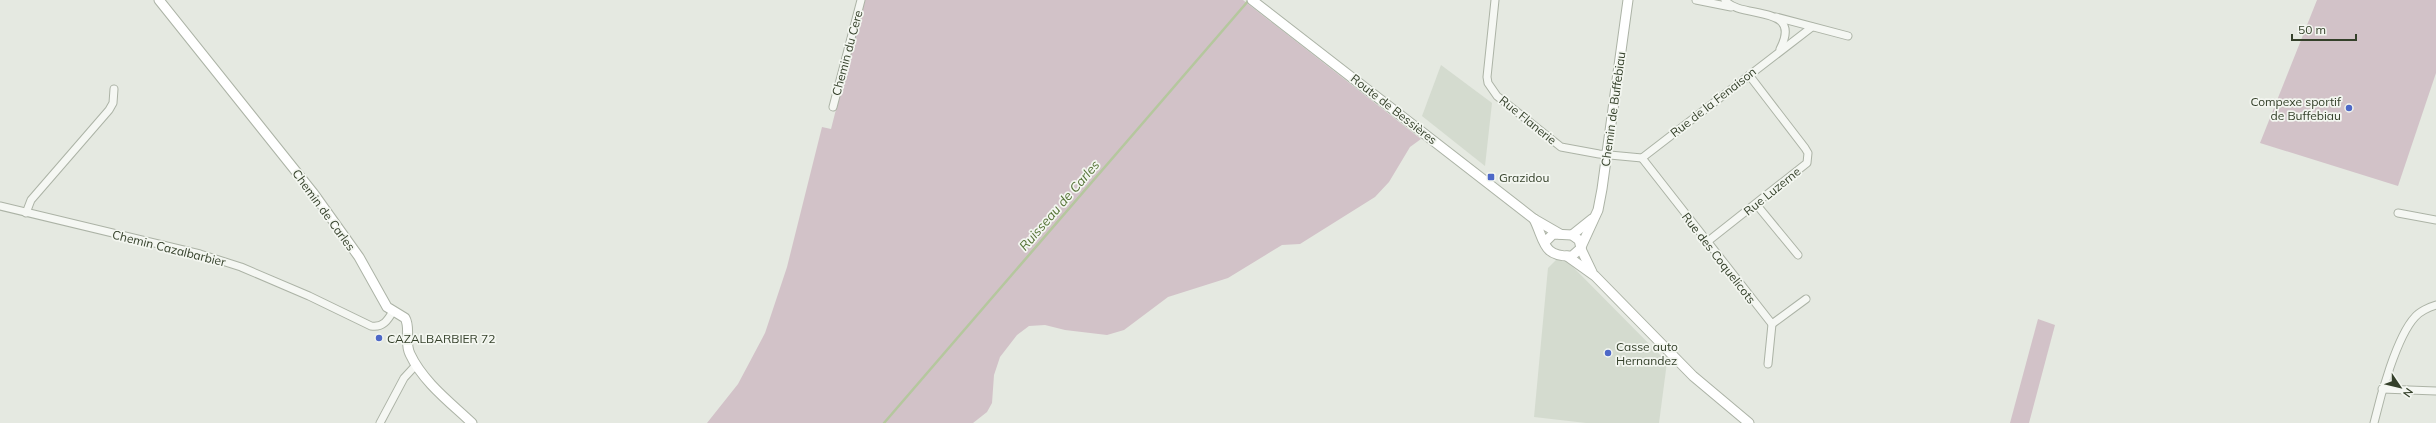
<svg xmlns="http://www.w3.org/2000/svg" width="2436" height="423" font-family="Mulish,sans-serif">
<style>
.built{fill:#d4dbcf}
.green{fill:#d2c2c8}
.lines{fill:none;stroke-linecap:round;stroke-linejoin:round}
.stream{stroke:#b5c79e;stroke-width:2.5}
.street-casing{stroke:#acb3a6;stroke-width:9}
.secondary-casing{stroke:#acb3a6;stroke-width:11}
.street{stroke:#f5f7f3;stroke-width:7}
.secondary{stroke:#fff;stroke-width:9}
.poi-dot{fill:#4d68c7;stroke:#f3f6f0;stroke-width:1.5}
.labels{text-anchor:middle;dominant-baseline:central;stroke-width:3.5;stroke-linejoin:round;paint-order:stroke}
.street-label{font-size:12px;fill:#34402a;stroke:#f3f6f0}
.poi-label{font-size:12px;fill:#34402a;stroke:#f3f6f0;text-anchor:start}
.water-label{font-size:13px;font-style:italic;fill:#557236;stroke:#f3f6f0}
</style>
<rect width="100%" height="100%" fill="#e5e9e1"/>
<!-- built -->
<g class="built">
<path d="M1441,65L1492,103L1485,166L1422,116Z"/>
<path d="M1556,260H1566L1667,362L1659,423H1586L1534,417L1548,268Z"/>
</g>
<!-- green -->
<g class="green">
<path d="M864,0H1243L1421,139L1410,147L1389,182L1375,197L1300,244L1282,245L1228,278L1168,297L1124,330L1107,335L1065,330L1045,325L1029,326L1017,335L1000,357L994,375L992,403L987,412L973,423H707L738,384L765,333L787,267L822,127L831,129Z"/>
<path d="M2317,0H2436V73L2398,186L2260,143Z"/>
<path d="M2038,319L2055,325L2029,423H2010Z"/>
</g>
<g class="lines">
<!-- stream -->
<path class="stream" d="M884,423L1249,0"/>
<defs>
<g id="street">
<path d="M1495,0L1487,77L1488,83L1497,96L1561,147L1599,154L1642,158L1812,27"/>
<path d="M1696,0L1731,7"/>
<path d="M1725,0C1740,20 1804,3 1780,49"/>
<path d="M1776,17L1848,36"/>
<path d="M833,107L861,0"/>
<path d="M1642,158L1772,324L1806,299"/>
<path d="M1756,204L1798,255"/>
<path d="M0,206L200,254L241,267L309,296L371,326C383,328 388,320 393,311"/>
<path d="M26,213L31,200L109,110L113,103L114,89"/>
<path d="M2398,213L2436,220"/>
<path d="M1707,242L1807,163L1808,153L1805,148L1749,75"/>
<path d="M1768,364L1772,324"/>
<path d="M2382,389L2436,391"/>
<path d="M380,423L404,378L416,365"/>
<path d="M2374,423C2380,397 2397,336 2415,317C2419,312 2429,307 2436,305"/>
</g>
<g id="secondary">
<path d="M159,0L314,194L359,257L387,307L405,318C411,328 404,342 410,354C423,382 451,403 472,423"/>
<path d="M1252,0L1534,219L1560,234"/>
<path d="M1534,219C1545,241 1542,257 1572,256L1581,248L1579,240L1572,235L1553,234L1545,242"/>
<path d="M1572,235L1592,219"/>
<path d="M1581,247L1598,210L1602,189L1628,0"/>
<path d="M1581,249L1592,272"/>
<path d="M1567,256L1595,276L1693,376L1749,423"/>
</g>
</defs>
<!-- street casing -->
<use href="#street" class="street-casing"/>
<!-- secondary casing -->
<use href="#secondary" class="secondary-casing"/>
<!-- street -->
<use href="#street" class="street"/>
<!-- secondary -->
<use href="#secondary" class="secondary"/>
</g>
<!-- markers -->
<g class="poi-dot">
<circle cx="2349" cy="108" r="4"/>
<rect x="1487" y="173" width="8" height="8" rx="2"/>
<circle cx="379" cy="338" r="4"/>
<circle cx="1608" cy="353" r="4"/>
</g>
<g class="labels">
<!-- street labels -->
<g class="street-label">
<text transform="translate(847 53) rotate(-75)">Chemin du Cere</text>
<text transform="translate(1713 102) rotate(-38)">Rue de la Fenaison</text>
<text transform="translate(1394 109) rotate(38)">Route de Bessières</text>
<text transform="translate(1613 109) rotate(-82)">Chemin de Buffebiau</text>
<text transform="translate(1528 120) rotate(39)">Rue Flanerie</text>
<text transform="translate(1772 191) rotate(-39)">Rue Luzerne</text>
<text transform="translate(324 210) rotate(54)">Chemin de Carles</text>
<text transform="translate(169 248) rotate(14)">Chemin Cazalbarbier</text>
<text transform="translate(1719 258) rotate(52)">Rue des Coquelicots</text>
</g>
<!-- poi labels -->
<g class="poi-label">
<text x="2341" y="101" text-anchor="end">Compexe sportif<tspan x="2341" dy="14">de Buffebiau</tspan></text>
<text x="1499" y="177">Grazidou</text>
<text x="387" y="338">CAZALBARBIER 72</text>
<text x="1616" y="346">Casse auto<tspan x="1616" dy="14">Hernandez</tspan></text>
</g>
<!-- water labels -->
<g class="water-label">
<text transform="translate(1059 205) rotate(-49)">Ruisseau de Carles</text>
</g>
</g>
<!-- north arrow -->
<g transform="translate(2400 387) rotate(125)" stroke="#f3f6f0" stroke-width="3" paint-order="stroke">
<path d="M0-3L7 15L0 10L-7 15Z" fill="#34402a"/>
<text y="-6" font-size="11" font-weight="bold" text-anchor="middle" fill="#34402a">N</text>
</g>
<!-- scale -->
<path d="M2292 34v6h64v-6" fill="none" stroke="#34402a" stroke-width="2"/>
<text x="2298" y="34" font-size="12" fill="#34402a" stroke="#f3f6f0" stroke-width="3" paint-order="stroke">50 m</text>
</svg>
